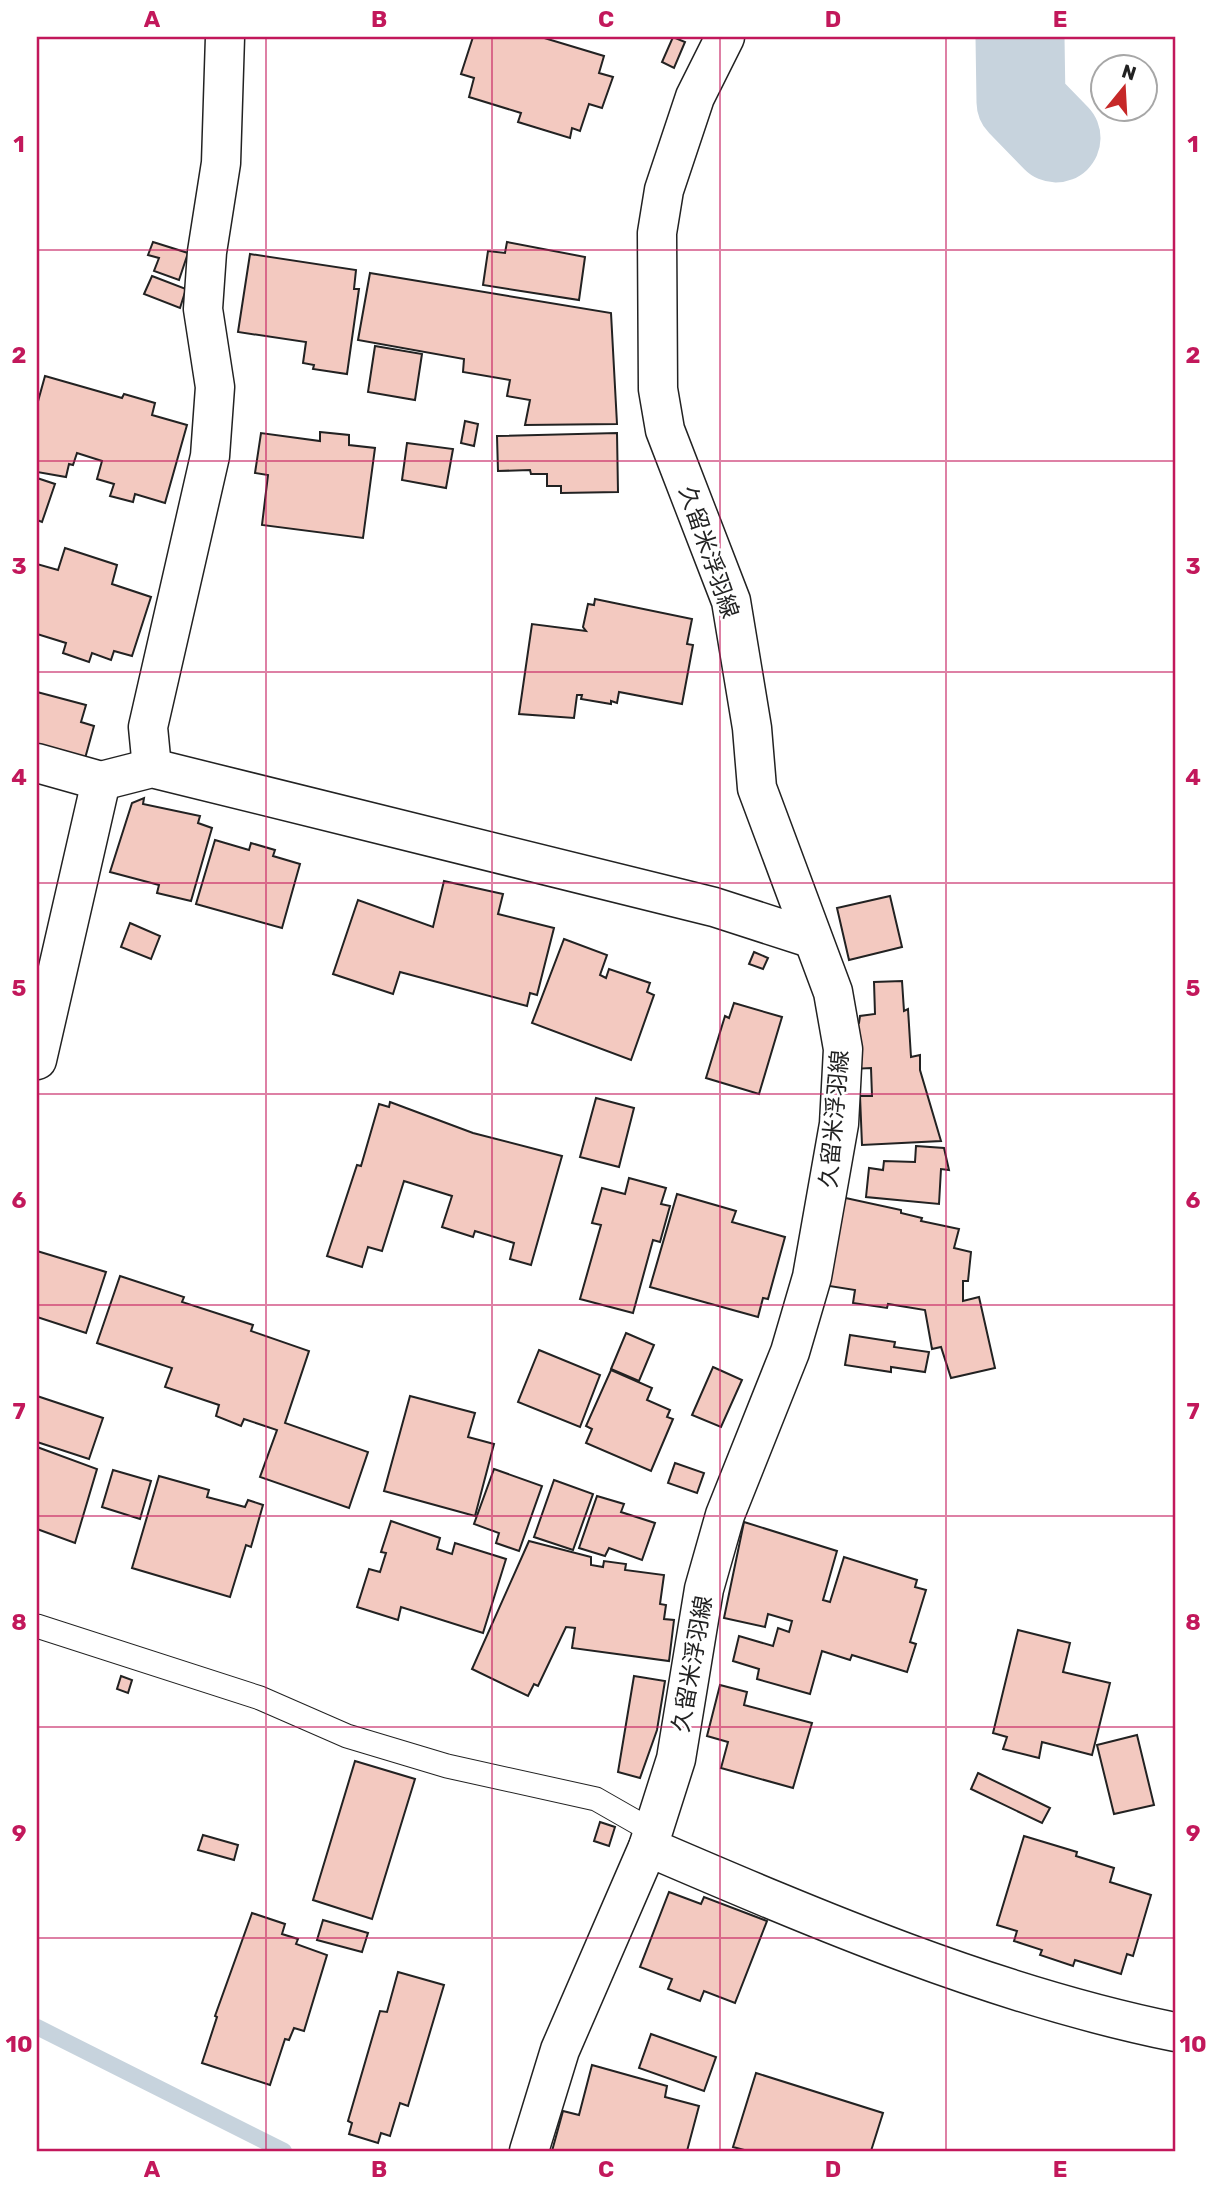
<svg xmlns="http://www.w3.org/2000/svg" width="1212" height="2188" font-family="Rubik,'Noto Sans JP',sans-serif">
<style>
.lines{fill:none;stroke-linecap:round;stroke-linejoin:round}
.stream{stroke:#c7d3dd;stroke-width:16}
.river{stroke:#c7d3dd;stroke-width:89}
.building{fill:#f3c9c0;stroke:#222;stroke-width:2}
.service-casing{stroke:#222;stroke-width:25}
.minor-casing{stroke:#222;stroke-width:41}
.primary-casing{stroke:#222;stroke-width:41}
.service{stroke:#fff;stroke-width:23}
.minor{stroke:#fff;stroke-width:38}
.primary{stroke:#fff;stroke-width:38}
.grid{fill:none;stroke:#c2185b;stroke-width:2;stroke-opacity:0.55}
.labels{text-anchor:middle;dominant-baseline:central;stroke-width:5;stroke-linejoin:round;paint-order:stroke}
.street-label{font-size:23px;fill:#222;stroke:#fff}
.neatline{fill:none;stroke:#c2185b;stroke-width:2.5}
.grid-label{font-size:23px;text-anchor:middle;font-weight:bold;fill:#c2185b}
</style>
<rect width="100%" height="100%" fill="#fff"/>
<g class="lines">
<!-- stream -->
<path class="stream" d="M37,2027L284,2151"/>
<!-- river -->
<path class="river" d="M1020,37L1021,102L1056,138"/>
</g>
<!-- building -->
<g class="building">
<path d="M473,37H541L604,56L599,73L613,77L602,108L589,104L580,131L572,128L570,138L518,122L521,113L469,97L474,78L461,74Z"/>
<path d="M673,37L685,42L674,68L662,62Z"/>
<path d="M153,242L188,253L179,280L154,271L159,258L148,255Z"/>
<path d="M507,242L585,257L579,300L483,285L488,251L505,253Z"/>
<path d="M250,254L356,270L354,289H359L347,374L313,369L314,365L303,363L306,342L238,332Z"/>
<path d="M370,273L611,313L617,424L525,425L530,400L507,396L510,380L463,372L464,359L358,340Z"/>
<path d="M152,276L186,289L180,308L144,294Z"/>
<path d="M375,346L422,354L415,400L368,392Z"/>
<path d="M45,376L122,398L124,394L155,403L152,415L187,425L165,503L135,494L133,502L110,496L114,484L97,479L102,461L77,453L73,465L69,464L66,477L37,472V405Z"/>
<path d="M465,421L478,424L474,446L461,443Z"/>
<path d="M320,432L349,435V445L375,448L363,538L262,525L268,475L255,473L261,433L320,441Z"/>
<path d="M617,433L618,492L561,493V486H547V474H531L530,470L498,471L497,436Z"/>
<path d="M407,443L453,449L446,488L402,480Z"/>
<path d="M37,478L55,484L42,522L37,520Z"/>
<path d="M65,548L117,565L112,584L151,597L132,656L114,651L111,660L92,653L89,662L63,653L66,643L37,634V564L58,570Z"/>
<path d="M595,599L692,619L687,644L693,645L682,704L619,692L617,703L611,701V704L581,699L582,695H577L574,718L519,714L532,624L586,631L583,627L588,604L594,605Z"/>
<path d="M37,692L86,705L81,722L94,726L84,762L37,749Z"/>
<path d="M144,798L143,804L200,816L198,823L212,828L191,901L157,893L159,885L110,872L132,803Z"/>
<path d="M215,840L249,850L251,843L275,850L273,856L300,864L282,928L196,904Z"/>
<path d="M444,881L503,894L498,914L554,928L537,995L530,993L527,1006L400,972L393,994L333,974L358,900L433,927Z"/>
<path d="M890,896L902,947L849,960L837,908Z"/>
<path d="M130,923L160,936L151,959L121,947Z"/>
<path d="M564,939L607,955L600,975L606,978L609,969L650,983L647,992L654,995L631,1060L532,1023Z"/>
<path d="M754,952L768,958L763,969L749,964Z"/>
<path d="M902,981L904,1011L908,1009L911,1057L920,1055V1070L941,1141L862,1145L860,1096H872L871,1068L852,1069L850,1025L859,1023L860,1016L875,1014L874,982Z"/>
<path d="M734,1003L782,1017L759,1094L706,1078L725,1016L729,1018Z"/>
<path d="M596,1098L634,1108L619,1167L580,1157Z"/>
<path d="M390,1102L473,1133L562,1156L531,1265L510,1259L514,1243L475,1231L473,1237L442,1227L452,1196L404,1181L382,1251L368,1247L362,1267L327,1256L357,1165L361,1166L379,1104L389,1107Z"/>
<path d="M916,1146L944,1148L949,1170L941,1169L939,1204L866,1197L869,1168L883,1170L884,1161L915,1162Z"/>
<path d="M629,1178L666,1188L661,1204L670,1206L660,1242L653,1240L633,1313L580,1299L601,1225L592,1223L602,1188L625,1194Z"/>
<path d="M677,1194L736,1211L732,1222L785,1237L768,1299L763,1298L758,1317L650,1287Z"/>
<path d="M841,1197L901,1210V1213L922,1218L921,1221L959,1229L954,1248L971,1252L968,1281H963V1301L979,1297L995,1368L951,1378L941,1347L932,1349L925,1310L888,1304L887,1308L853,1303L855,1290L823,1285Z"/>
<path d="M37,1251L106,1272L86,1333L37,1317Z"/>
<path d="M120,1276L184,1297L182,1302L253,1325L251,1331L309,1351L285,1423L368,1452L349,1508L260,1477L277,1430L244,1419L241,1426L216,1416L219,1405L165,1387L172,1368L97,1343Z"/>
<path d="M626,1333L654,1345L639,1381L611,1369Z"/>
<path d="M850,1335L895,1342L894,1347L929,1352L925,1372L891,1367V1372L845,1365Z"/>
<path d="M539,1350L600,1375L580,1427L518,1402Z"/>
<path d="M713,1367L742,1380L721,1427L692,1415Z"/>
<path d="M611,1370L652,1388L647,1400L670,1410L667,1417L673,1419L651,1471L586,1443L592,1429L586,1426Z"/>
<path d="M37,1396L103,1418L89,1459L37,1442Z"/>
<path d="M410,1396L475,1413L468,1437L494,1444L475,1516L384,1491Z"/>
<path d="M37,1447L97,1469L75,1543L37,1529Z"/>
<path d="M675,1463L704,1473L697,1493L668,1483Z"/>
<path d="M494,1469L542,1486L519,1551L496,1543L499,1533L474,1524Z"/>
<path d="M113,1470L151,1481L140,1519L102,1507Z"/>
<path d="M159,1476L209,1490L207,1497L245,1507L248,1500L263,1505L251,1547L246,1545L230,1597L132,1568Z"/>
<path d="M554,1480L593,1494L573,1550L534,1537Z"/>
<path d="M597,1496L624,1504L621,1512L655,1523L642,1560L609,1548L605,1556L579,1548Z"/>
<path d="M391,1521L440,1538L437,1549L452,1554L455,1543L506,1559L483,1633L401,1607L398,1620L357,1607L369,1569L380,1572L386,1553L381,1552Z"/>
<path d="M744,1522L837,1551L823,1600L830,1602L844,1557L917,1580L915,1587L926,1590L910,1642L916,1644L907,1672L852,1655L850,1660L822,1651L810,1694L757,1679L759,1669L733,1661L739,1636L773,1646L778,1628L789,1632L792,1621L768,1614L765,1627L724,1618Z"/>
<path d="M529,1541L591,1557V1565L603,1567L604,1561L626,1564L625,1570L664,1575L660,1604L666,1605L664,1619L674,1620L669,1661L572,1648L575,1628L566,1627L538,1686L534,1684L528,1696L472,1669Z"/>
<path d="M1018,1630L1070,1643L1063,1672L1110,1683L1092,1755L1042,1742L1039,1758L1003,1749L1007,1737L993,1733Z"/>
<path d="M121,1676L132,1680L128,1693L117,1689Z"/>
<path d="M634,1676L665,1681L657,1730L640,1778L618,1772Z"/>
<path d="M720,1685L747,1692L744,1705L812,1723L793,1788L721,1768L728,1742L707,1736Z"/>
<path d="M1137,1735L1154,1805L1114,1814L1097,1745Z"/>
<path d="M355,1761L415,1779L372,1919L313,1900Z"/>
<path d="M978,1773L1050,1808L1042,1823L971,1789Z"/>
<path d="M600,1822L615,1827L609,1846L594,1841Z"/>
<path d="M203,1835L238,1845L234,1860L198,1850Z"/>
<path d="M1024,1836L1077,1852L1076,1856L1114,1868L1110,1882L1151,1895L1133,1956L1127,1954L1121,1974L1075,1960L1073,1966L1040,1955L1042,1950L1014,1941L1017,1931L997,1925Z"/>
<path d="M669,1892L701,1904L704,1897L767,1921L735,2003L704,1991L700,2001L668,1989L672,1979L640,1967Z"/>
<path d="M252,1913L285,1924L282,1934L298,1939L296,1944L327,1955L304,2031L294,2028L289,2040L285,2039L270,2085L202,2063L217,2017L215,2016Z"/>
<path d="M323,1920L368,1933L362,1952L317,1940Z"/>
<path d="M398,1972L444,1985L408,2106L400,2103L390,2136L381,2133L378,2143L349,2134L352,2123L348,2121L380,2011L387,2012Z"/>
<path d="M651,2034L716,2057L704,2091L639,2068Z"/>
<path d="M592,2065L667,2086L665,2097L699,2106L687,2151H552L563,2111L579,2115Z"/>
<path d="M756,2073L883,2113L871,2151H748L733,2147Z"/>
</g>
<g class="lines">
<defs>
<path id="service" d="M37,1626L260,1698L347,1736L447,1766L596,1799L652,1831"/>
<g id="minor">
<path d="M37,763L101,781L152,768L714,907L810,938"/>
<path d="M152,768L148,727L210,456L215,387L203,309L207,252L221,163L225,37"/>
<path d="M37,1060L101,781"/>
<path d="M648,1847C818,1920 993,1995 1175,2032"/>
</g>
<path id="primary" d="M529,2151L560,2050L648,1847L676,1759L704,1589L725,1515L790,1352L812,1277L839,1124L843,1049L833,992L757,788L752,728L731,601L665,430L658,389L657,233L664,190L695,97L725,37"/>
</defs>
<!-- service casing -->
<use href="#service" class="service-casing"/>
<!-- minor casing -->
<use href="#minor" class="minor-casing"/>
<!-- primary casing -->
<use href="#primary" class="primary-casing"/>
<!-- service -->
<use href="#service" class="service"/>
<!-- minor -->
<use href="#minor" class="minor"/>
<!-- primary -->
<use href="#primary" class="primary"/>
</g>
<!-- grid -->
<path class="grid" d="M266,37V2151M492,37V2151M720,37V2151M946,37V2151M37,250H1175M37,461H1175M37,672H1175M37,883H1175M37,1094H1175M37,1305H1175M37,1516H1175M37,1727H1175M37,1938H1175"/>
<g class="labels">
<!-- street labels -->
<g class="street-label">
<text transform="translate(709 552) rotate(71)">久留米浮羽線</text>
<text transform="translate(834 1119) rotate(-85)">久留米浮羽線</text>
<text transform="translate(692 1664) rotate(-80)">久留米浮羽線</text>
</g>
</g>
<!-- border -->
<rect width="1212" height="2188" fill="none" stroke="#ffffff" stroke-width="77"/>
<!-- north arrow -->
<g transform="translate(1124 88) rotate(18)"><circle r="33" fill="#ffffff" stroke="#a7a7a7" stroke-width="2"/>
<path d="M0-5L12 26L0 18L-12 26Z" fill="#c62828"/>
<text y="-10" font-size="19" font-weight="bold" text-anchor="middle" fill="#222222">N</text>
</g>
<rect x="38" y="38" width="1136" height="2112" class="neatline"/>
<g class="grid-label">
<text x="152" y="27">A</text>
<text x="379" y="27">B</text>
<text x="606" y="27">C</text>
<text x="833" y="27">D</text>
<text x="1060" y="27">E</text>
<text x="19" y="152">1</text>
<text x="1193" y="152">1</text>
<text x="19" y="363">2</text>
<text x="1193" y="363">2</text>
<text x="19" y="574">3</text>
<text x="1193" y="574">3</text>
<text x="19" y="785">4</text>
<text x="1193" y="785">4</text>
<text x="19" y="996">5</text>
<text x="1193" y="996">5</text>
<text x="19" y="1208">6</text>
<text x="1193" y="1208">6</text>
<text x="19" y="1419">7</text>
<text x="1193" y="1419">7</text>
<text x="19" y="1630">8</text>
<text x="1193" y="1630">8</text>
<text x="19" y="1841">9</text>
<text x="1193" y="1841">9</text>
<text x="19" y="2052">10</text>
<text x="1193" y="2052">10</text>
<text x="152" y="2177">A</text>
<text x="379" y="2177">B</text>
<text x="606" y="2177">C</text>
<text x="833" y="2177">D</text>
<text x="1060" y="2177">E</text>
</g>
</svg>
